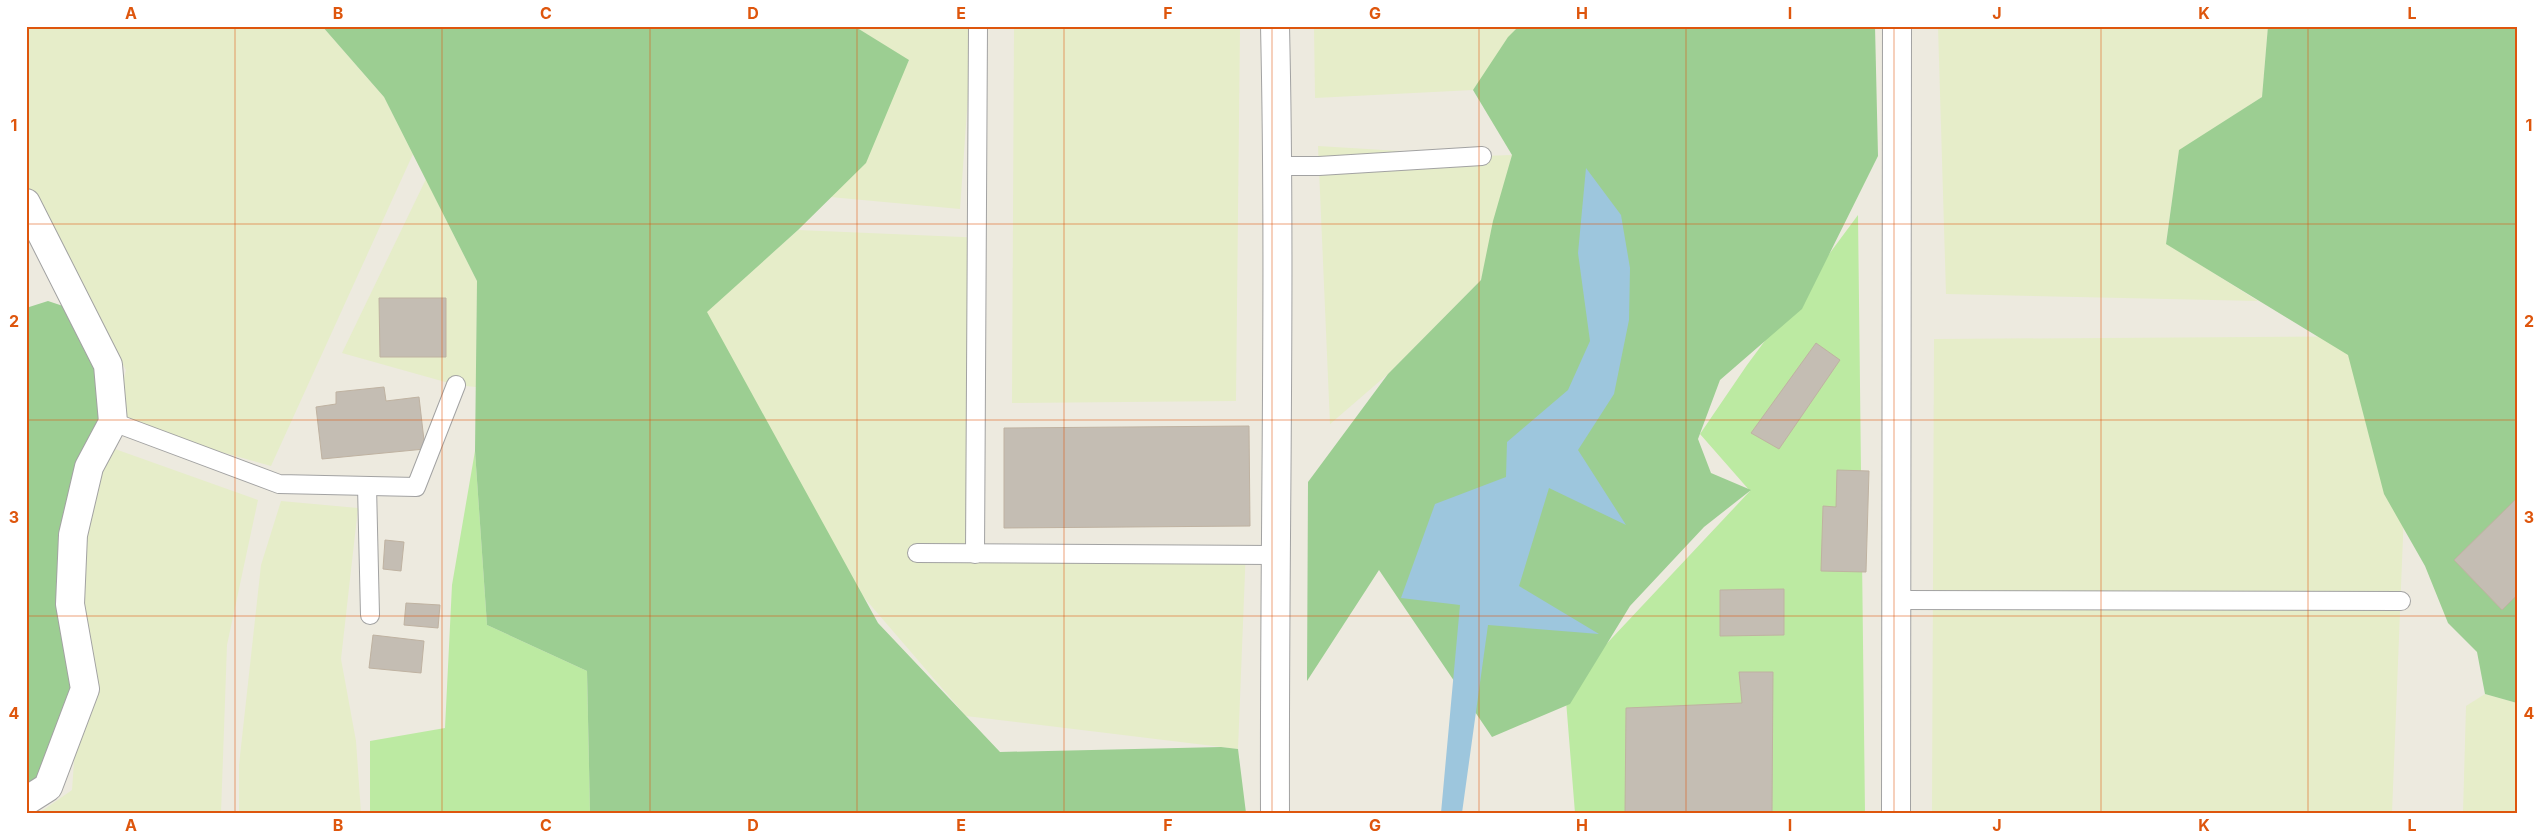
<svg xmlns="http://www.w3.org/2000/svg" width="2543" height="839" font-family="Inter,sans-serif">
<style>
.farmland{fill:#e6edc9}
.grass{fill:#bceaa2}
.forest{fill:#9cce92}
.water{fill:#9dc6dd}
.building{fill:#c4bdb3;stroke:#bfb2a1}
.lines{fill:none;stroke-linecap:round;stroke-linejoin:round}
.lane-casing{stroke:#a2a2a2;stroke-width:20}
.street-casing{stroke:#a2a2a2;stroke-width:30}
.lane{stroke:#fff;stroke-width:18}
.street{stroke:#fff;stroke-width:28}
.grid{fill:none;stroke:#de560d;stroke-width:1;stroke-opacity:0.55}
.neatline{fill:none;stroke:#de560d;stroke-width:2}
.grid-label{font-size:16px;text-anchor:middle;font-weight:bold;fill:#de560d}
</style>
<rect width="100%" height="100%" fill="#edeadf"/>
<!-- farmland -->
<g class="farmland">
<path d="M30,26H322L384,97L413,154L271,466L113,422L126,370L26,198V31Z"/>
<path d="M854,26H973L960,209L830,197L909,61Z"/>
<path d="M1014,26H1240L1236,401L1012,403Z"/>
<path d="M1314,26H1520L1473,90L1315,98Z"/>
<path d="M1938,26H2268L2262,97L2179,151L2166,243L2258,301L1946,294Z"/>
<path d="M1318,146L1482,156L1512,155L1481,280L1388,374L1330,424Z"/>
<path d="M426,179L477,281L476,387L456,385L342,353Z"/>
<path d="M798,230L986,238L970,550L1246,547L1238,749L966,716L861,594L706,312Z"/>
<path d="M2411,336L2392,813H1932L1934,339Z"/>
<path d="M101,444L258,500L227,645L221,813H39L72,790L81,664L73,535Z"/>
<path d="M281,501L358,508L341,659L356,741L361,813H239V765L261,565Z"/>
<path d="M2485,694L2517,703V813H2463L2466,706Z"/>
</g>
<!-- grass -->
<g class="grass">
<path d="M1858,215L1865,813H1575L1565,688L1750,491L1700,434L1747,365Z"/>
<path d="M475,451L487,625L587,671L590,813H370V741L445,728L452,585Z"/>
</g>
<!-- forest -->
<g class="forest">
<path d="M322,26H854L909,60L866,163L798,230L707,312L878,623L1000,752L1221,747L1238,749L1246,813H590L587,671L487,625L475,451L477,281L384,97Z"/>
<path d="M1519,26H1875L1878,156L1802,309L1720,380L1698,439L1711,473L1751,490L1704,527L1630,606L1570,704L1492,737L1379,570L1307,681L1308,482L1388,374L1481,280L1493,221L1512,155L1473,90L1508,37Z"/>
<path d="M2268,26H2517V703L2485,694L2477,652L2448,623L2425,566L2384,494L2348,355L2166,244L2179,150L2262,97Z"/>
<path d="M48,301L81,312L113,422L73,535L85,689L26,801V308Z"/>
</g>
<!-- water -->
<path class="water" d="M1586,168L1621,215L1630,268L1629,320L1614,394L1578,450L1626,525L1549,488L1519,586L1599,634L1488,625L1462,813H1441L1460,605L1401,598L1435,504L1506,477L1507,442L1568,390L1590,341L1578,253Z"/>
<!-- building -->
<g class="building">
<path d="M379,298H446V357H380Z"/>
<path d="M1816,343L1840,360L1779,449L1751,433Z"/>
<path d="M384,387L386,401L419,397L425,449L322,459L316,407L336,404V392Z"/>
<path d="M1249,426L1250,526L1004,528V428Z"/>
<path d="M1837,470L1869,471L1866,572L1821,571L1823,506L1836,507Z"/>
<path d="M2517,498V595L2502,610L2454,560Z"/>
<path d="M385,540L404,542L401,571L383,569Z"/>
<path d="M1784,589V635L1720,636V590Z"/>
<path d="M406,603L440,605L438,628L404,625Z"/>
<path d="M373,635L424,641L421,673L369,668Z"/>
<path d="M1739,672H1773L1772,813H1625L1626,708L1742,703Z"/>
</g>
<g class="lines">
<defs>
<g id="lane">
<path d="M1278,166H1319L1482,156"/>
<path d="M113,422L279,484L416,487L456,385"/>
<path d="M367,486L370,615"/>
<path d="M917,553L1274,555"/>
<path d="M975,554L978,26"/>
<path d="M1896,600L2401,601"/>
</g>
<g id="street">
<path d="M1275,26C1281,288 1274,551 1275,813"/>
<path d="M26,203L108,365L113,422L89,467L73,535L70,604L85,689L48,787L26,801"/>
<path d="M1896,813L1897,26"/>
</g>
</defs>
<!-- lane casing -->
<use href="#lane" class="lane-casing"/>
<!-- street casing -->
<use href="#street" class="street-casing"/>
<!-- lane -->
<use href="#lane" class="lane"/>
<!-- street -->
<use href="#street" class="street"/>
</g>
<!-- grid -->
<path class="grid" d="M235,26V813M442,26V813M650,26V813M857,26V813M1064,26V813M1272,26V813M1479,26V813M1686,26V813M1894,26V813M2101,26V813M2308,26V813M26,224H2517M26,420H2517M26,616H2517"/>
<!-- border -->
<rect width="2543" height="839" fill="none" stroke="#ffffff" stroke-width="55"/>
<rect x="28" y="28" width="2488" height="784" class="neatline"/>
<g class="grid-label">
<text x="131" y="19">A</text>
<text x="338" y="19">B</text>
<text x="546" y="19">C</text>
<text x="753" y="19">D</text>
<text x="961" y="19">E</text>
<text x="1168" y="19">F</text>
<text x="1375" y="19">G</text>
<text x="1582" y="19">H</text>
<text x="1790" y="19">I</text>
<text x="1997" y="19">J</text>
<text x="2204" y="19">K</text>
<text x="2412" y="19">L</text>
<text x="14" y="131">1</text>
<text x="2529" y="131">1</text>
<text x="14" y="327">2</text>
<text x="2529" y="327">2</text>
<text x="14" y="523">3</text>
<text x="2529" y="523">3</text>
<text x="14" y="719">4</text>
<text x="2529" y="719">4</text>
<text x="131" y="831">A</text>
<text x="338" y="831">B</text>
<text x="546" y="831">C</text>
<text x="753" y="831">D</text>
<text x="961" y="831">E</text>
<text x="1168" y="831">F</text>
<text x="1375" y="831">G</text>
<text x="1582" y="831">H</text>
<text x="1790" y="831">I</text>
<text x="1997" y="831">J</text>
<text x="2204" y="831">K</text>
<text x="2412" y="831">L</text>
</g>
</svg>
